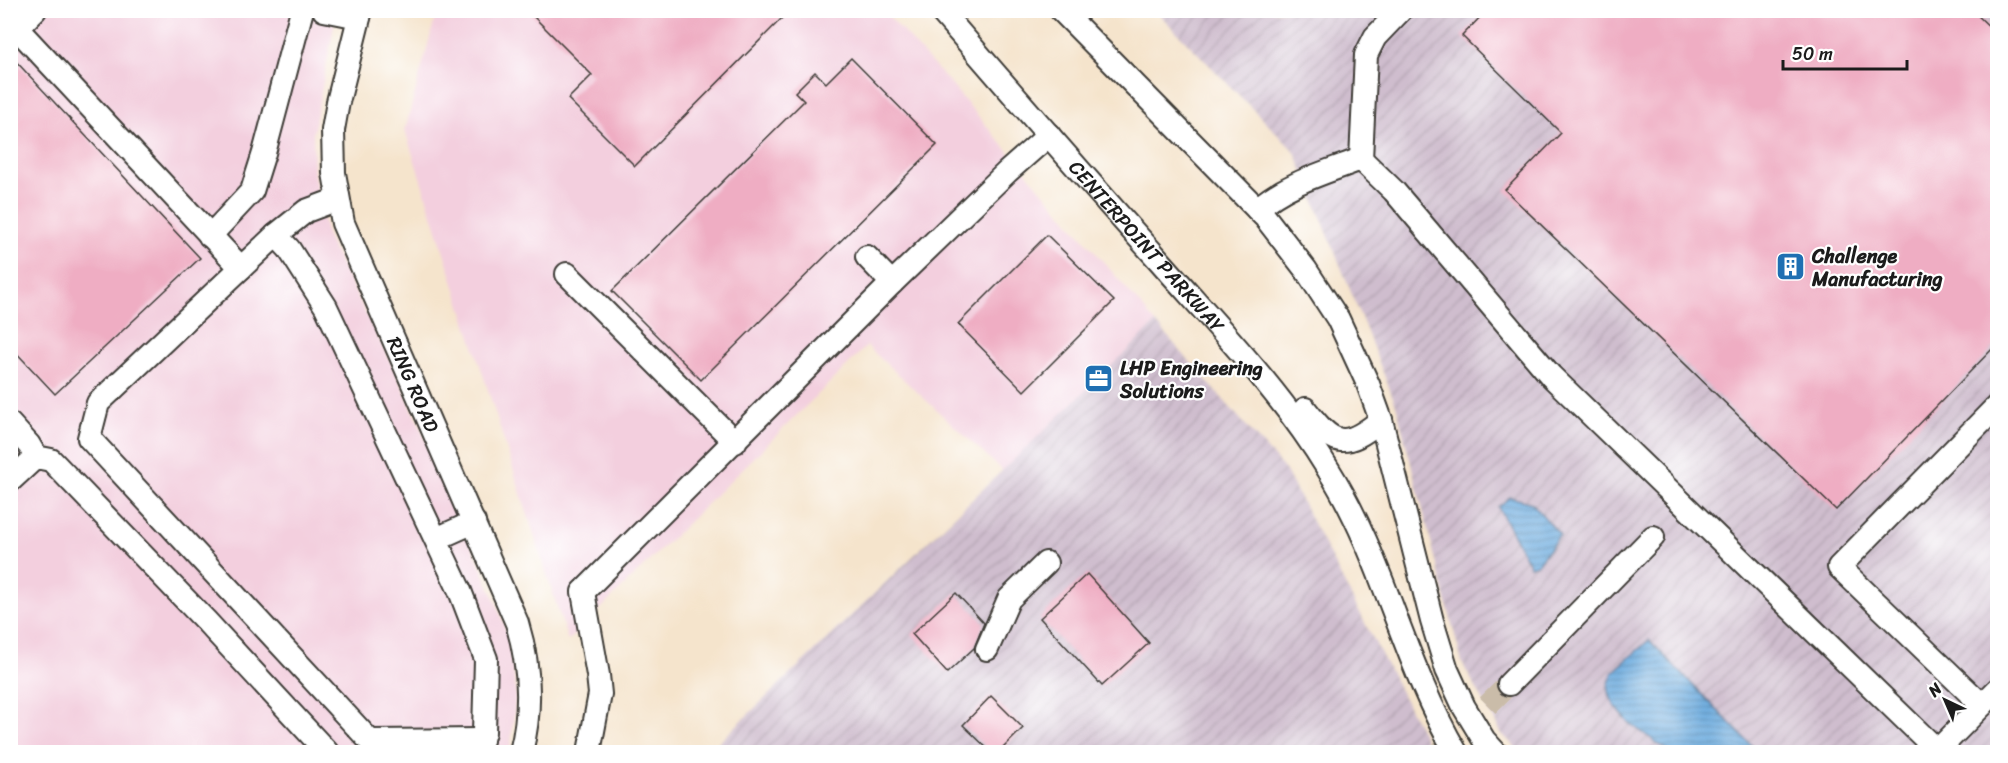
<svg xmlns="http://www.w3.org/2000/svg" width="2008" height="763" font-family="Sriracha,sans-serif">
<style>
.built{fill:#f3cfde}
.industrial{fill:url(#industrial-furrows)}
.water{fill:url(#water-rules);stroke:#43637d;stroke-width:1.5}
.building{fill:#efadc3}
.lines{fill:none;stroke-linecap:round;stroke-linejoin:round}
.minor-tunnel{stroke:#cabca9;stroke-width:22;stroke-dasharray:22 11;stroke-linecap:butt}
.minor-casing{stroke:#3d3a36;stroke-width:26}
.minor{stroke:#fff;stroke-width:22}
.labels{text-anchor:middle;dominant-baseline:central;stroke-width:4.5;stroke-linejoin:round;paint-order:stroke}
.street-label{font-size:20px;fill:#1c1c1c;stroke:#fff}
.poi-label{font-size:20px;font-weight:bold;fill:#1c1c1c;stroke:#fff;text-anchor:start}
</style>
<defs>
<pattern id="industrial-furrows" width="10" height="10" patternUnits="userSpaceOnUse" patternTransform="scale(1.5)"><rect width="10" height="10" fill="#cfbdce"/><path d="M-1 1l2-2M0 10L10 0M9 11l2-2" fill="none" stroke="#b1a2b0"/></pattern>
<pattern id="water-rules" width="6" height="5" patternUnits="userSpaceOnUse" patternTransform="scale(1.5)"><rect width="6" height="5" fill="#6aaade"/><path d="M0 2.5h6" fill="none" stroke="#568ab3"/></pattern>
</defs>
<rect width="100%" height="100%" fill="#fff"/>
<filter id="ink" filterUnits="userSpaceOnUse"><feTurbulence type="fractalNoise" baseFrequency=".0167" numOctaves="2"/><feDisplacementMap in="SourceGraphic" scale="12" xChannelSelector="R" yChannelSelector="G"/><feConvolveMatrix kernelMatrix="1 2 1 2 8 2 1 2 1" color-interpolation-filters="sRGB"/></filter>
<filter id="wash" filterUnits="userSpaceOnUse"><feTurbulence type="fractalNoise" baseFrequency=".008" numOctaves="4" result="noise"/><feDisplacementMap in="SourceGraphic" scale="24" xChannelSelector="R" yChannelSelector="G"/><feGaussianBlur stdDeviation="1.35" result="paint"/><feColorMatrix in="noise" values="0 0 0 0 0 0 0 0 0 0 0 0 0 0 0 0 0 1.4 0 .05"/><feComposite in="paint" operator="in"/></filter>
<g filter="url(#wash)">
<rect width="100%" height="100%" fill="#f5e4cc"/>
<!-- built -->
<g class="built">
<path d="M10,11H337L313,133L314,175L327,237L397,374L494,597L509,638L516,694L511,744L508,752H11Z"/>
<path d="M437,11H884L948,81L1156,323L1003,471L867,346L568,641L405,130Z"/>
</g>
<!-- industrial -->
<g class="industrial">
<path d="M1156,11H1997V752H1520L1502,734L1462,663L1396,405L1295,152Z"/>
<path d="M1156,323L1286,471L1432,752H709Z"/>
</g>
<!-- water -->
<g class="water">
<path d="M1510,497L1532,503L1560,535L1537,564L1530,566L1498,507Z"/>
<path d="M1649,640L1758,752H1670L1629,723L1615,706L1610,696L1608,686L1613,672Z"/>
</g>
<g id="blocks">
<!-- building -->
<g class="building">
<path d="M527,10H790L635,166L568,99L592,75Z"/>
<path d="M1487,10H1972L1998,35V343L1836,510L1505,190L1561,133L1462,36Z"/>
<path d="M10,55L200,258L55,394L10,346Z"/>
<path d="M851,58L937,145L701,380L612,291L804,101L795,92L815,72L826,83Z"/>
<path d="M1047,235L1114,301L1024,391L958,324Z"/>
<path d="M1087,574L1149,643L1102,686L1040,618Z"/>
<path d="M956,593L984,623L974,648L947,673L912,634Z"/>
<path d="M991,696L1023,728L998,753H992L963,725Z"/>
</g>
</g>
</g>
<g filter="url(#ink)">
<use href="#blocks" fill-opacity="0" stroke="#3d3a36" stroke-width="1.5"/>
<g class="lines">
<!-- minor-tunnel -->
<path class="minor-tunnel" d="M1441,752L1509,684"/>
<defs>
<g id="minor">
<path d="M324,10L359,17"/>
<path id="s1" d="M361,10L338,102L333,130L334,173L343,223L517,623C530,666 532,709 521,752"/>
<path id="s2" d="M940,10C1012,93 1084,177 1158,259C1217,326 1281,392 1328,469C1384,558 1403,662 1456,752"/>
<path d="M1061,10L1265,217L1306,270L1338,319L1368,384L1381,420L1432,621L1447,670L1464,707L1484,740L1495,752"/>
<path d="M10,21L241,268L276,235"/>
<path d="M17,28L35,10"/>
<path d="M1361,159L1366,55L1375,37L1401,10"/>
<path d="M338,199L306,211L276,235L289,249L326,307L460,591L486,659L484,732L478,752"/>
<path d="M1257,209C1287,183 1324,173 1361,159L1394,191L1551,376L1939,752"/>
<path d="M210,236L252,191L264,153L302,10"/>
<path d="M867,257L892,283"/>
<path d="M241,268L98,403L89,438L370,741L482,740"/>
<path d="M567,274L735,442"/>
<path d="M1305,409C1333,445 1343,451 1381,420"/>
<path d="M10,424L29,445L36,457"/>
<path d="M10,481L36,457L51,460L206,621L327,752"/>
<path d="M436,539L474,522"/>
<path d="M987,649L1009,599L1046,563"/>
<path d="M1509,684L1653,537"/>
<path d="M1982,705L1839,567L1998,405"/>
<path d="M1937,751L1998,689"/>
<path d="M589,752L600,694L598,675L583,592L892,283L1007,172L1049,135"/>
</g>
</defs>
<!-- minor casing -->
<use href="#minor" class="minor-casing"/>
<!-- minor -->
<use href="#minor" class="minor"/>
</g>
</g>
<!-- icons -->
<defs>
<symbol id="building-square" viewBox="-11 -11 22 22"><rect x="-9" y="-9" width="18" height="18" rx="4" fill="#1f6fb2" stroke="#fff"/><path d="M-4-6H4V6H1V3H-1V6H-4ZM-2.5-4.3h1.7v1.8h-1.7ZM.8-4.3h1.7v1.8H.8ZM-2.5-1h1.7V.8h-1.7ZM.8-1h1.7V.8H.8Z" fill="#fff"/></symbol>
<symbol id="office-square" viewBox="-11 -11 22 22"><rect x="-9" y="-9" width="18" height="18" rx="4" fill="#1f6fb2" stroke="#fff"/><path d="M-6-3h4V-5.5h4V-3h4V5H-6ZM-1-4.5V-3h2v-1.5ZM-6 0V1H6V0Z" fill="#fff"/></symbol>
</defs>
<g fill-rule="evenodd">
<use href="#building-square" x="1774" y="250" width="33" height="33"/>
<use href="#office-square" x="1082" y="362" width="33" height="33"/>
</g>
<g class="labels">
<!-- street labels -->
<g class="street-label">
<text stroke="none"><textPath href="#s2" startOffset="314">CENTERPOINT PARKWAY</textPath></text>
<text stroke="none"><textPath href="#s1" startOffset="393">RING ROAD</textPath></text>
</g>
<!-- poi labels -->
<g class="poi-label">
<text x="1812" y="256">Challenge<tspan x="1812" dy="23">Manufacturing</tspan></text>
<text x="1120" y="368">LHP Engineering<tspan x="1120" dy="23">Solutions</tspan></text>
</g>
</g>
<!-- margin -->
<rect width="2008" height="763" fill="none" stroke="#fff" stroke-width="36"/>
<!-- north arrow -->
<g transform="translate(1945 700) rotate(316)" stroke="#ffffff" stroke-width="4.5" paint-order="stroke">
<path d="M0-4.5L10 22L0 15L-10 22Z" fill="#1c1c1c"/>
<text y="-9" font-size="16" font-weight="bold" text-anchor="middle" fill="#1c1c1c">N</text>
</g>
<!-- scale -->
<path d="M1783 60v9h124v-9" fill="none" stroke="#1c1c1c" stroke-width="3"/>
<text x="1792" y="60" font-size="18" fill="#1c1c1c" stroke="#ffffff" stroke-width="4.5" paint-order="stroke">50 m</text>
</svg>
